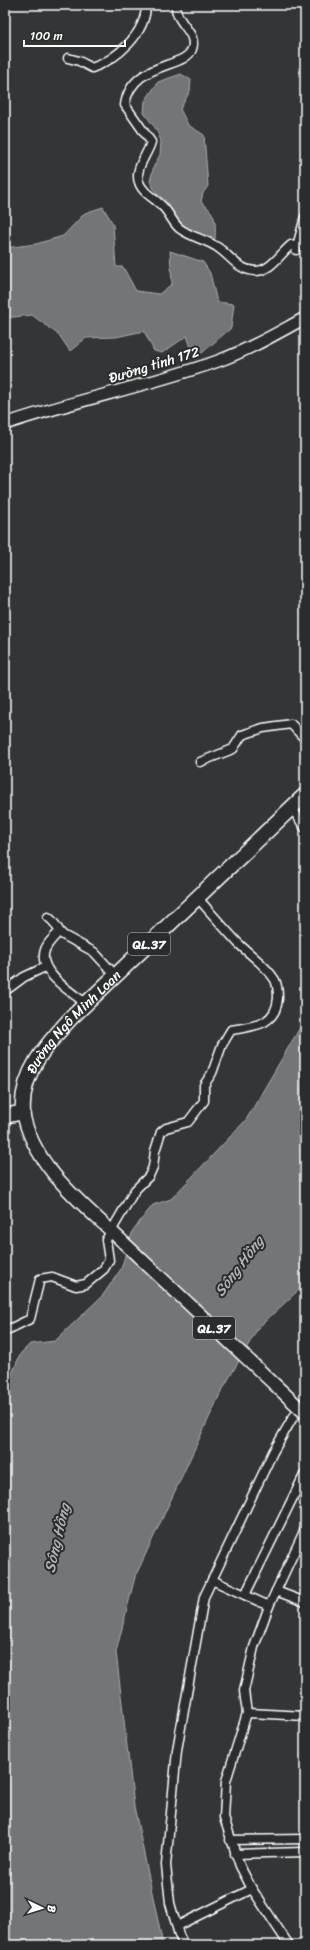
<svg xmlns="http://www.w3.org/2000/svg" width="310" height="1950" font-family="Sriracha,sans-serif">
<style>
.water{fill:#737576;stroke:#abacad}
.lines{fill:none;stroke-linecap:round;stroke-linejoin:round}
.street-casing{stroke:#fff;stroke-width:11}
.secondary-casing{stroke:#fff;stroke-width:14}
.primary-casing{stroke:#fff;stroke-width:15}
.highway-casing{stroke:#fff;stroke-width:17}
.street{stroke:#2a2d2e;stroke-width:8}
.secondary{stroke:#2a2d2e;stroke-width:11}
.primary{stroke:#2a2d2e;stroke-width:12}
.highway{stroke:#2a2d2e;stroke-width:14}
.primary-bridge-casing{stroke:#fff;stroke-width:15;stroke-linecap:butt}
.primary-bridge{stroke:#2a2d2e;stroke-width:12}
.labels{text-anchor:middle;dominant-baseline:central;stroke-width:4;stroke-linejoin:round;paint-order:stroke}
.shield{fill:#2a2d2e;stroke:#bfc0c0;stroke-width:1}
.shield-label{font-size:13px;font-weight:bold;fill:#fff}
.street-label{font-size:14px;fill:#fff;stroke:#2a2d2e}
.water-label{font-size:15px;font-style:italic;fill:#b2b3b4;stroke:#2a2d2e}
</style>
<rect width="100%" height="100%" fill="#333536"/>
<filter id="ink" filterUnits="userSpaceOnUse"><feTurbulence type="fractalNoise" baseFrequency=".025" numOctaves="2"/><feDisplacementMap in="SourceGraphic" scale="8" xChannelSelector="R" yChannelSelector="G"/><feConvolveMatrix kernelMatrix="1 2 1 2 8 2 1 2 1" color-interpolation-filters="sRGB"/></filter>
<g filter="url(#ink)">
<!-- water -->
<g class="water">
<path d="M181,74L191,80L190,91L180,109L188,125L204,135L208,186L203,193L201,202C216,213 216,221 215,239L196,234L176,222L167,202L156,193L150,181L154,166L160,155L161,141L156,129L144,113L145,101L158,82Z"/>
<path d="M103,207L113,224L116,267H123L136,291L159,294L172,284L170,251L203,262L210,273L217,302L234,304L231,328L195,359L187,336L162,353L154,351L144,331L116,337L86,338L70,351L59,335L32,315L5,318V248L36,244L63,236L85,213Z"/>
<path d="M305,1019V1284L258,1328L221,1392L135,1577L116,1652L134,1806L163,1945H5V1389L21,1353L30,1344L55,1341L103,1295L121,1269L133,1230L153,1205L171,1199L246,1120Z"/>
</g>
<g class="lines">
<defs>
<g id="street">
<path d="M176,5C174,22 198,32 192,49C186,69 131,61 125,105L151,142C148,154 134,169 139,182C142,193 156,199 162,206C169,212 172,222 179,228C190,237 205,239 217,247C230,255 237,270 255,271C271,271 280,254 291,245"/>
<path d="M68,58L79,61L92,68C117,59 146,34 146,5"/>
<path d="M296,250L305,217"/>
<path d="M200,762L233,749L242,735L263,728L291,724L305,739"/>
<path d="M292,808L305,828"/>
<path d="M48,917C57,923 56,929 63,935L94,952L116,976"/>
<path d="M59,932C53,938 45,945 44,954C41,974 73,994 87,1004"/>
<path d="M5,991L24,977L45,967"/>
<path d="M5,1331L30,1319L40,1279L52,1277L76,1286L86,1284L104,1269L109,1260L106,1240L135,1190L149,1176L153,1167L155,1151L161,1132L166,1128L188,1122L204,1101V1085L212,1073L222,1045L231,1030C253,1026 276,1026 278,998C278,991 278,986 275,980C266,965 250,955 238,943C224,928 210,912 197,897"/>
<path d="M212,1580L269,1606"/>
<path d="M276,1591L305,1602"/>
<path d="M245,1595L305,1473"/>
<path d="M247,1713L305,1716"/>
<path d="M230,1840L305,1839"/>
<path d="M235,1854L305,1852"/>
<path d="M177,1926L252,1889"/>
<path d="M184,1945L179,1935L170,1903L166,1865L177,1750L204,1597L273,1452L292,1419L305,1402"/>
<path d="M289,1945L252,1889L240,1866L224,1818L226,1781L247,1713L244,1691L254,1647L269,1606L305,1529"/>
</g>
<path id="secondary" d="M5,424C75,400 148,386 218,361C249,350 277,333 305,318"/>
<path id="primary" d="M23,1112C33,1168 85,1205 124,1243"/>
<g id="highway">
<path id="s1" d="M5,1116L23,1112C20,1073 47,1044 72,1017L305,795"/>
</g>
</defs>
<!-- street casing -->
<use href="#street" class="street-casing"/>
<!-- secondary casing -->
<use href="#secondary" class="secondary-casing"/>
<!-- primary casing -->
<use href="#primary" class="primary-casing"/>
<!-- highway casing -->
<use href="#highway" class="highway-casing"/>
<!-- street -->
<use href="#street" class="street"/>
<!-- secondary -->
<use href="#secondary" class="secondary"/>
<!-- primary -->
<use href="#primary" class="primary"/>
<!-- highway -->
<use href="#highway" class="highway"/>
<defs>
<path id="primary-bridge" d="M124,1243L305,1413"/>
</defs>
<!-- primary-bridge casing -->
<use href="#primary-bridge" class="primary-bridge-casing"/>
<!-- primary-bridge -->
<use href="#primary-bridge" class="primary-bridge"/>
</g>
</g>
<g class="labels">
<!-- shield labels -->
<g class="shield">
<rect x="128" y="933" width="42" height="22" rx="3"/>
<rect x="193" y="1317" width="42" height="22" rx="3"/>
</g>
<g class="shield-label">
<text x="149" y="944">QL.37</text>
<text x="214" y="1328">QL.37</text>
</g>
<!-- street labels -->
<g class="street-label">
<text transform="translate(154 365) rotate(-17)">Đường tỉnh 172</text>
<text stroke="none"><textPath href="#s1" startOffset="126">Đường Ngô Minh Loan</textPath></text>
</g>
<!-- water labels -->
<g class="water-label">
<text transform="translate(239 1266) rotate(-53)">Sông Hồng</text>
<text transform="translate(57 1538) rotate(-77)">Sông Hồng</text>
</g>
</g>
<!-- margin -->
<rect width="310" height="1950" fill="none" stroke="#2a2d2e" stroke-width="20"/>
<rect x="10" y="10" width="290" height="1930" fill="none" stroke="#fff" stroke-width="1.5" filter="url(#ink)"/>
<!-- north arrow -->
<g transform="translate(42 1908) rotate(94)" stroke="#2a2d2e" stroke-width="3" paint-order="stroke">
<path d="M0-3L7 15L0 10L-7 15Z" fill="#ffffff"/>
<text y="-6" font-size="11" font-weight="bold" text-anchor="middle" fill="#ffffff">B</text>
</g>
<!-- scale -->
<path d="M24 40v6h101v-6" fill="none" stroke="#ffffff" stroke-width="2"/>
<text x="30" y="40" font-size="12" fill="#ffffff" stroke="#2a2d2e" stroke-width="3" paint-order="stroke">100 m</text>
</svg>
